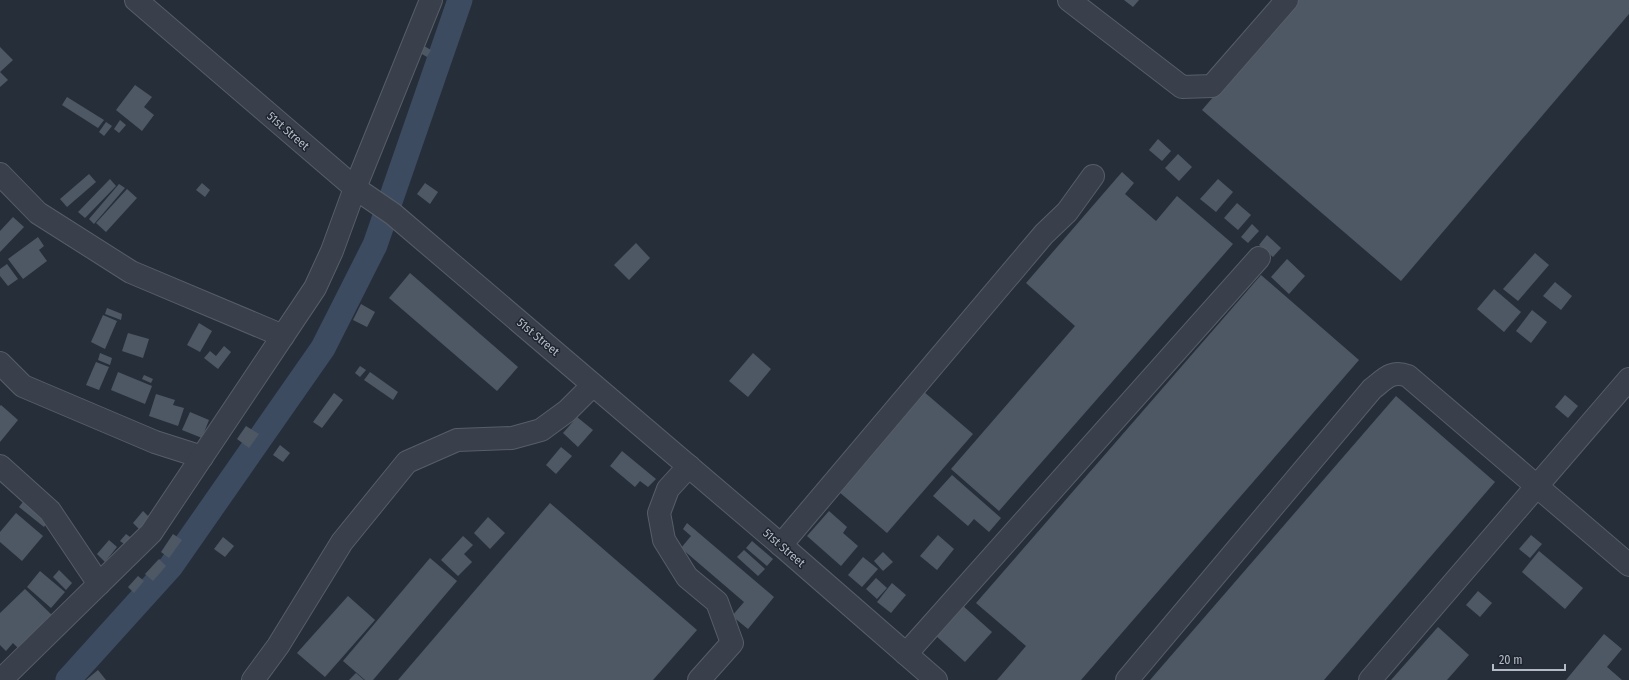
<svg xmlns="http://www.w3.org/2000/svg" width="1629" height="680" font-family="'Fira Sans Condensed',sans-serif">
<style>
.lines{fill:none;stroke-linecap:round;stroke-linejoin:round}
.canal{stroke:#3d4b61;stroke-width:25}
.building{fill:#4e5865}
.minor-casing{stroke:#575e68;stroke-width:24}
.minor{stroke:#39404b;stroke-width:22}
.labels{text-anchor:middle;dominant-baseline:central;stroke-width:3;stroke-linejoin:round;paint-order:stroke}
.street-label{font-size:12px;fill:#b5bbc6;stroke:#1e252f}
</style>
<rect width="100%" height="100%" fill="#262e3a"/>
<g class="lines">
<!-- canal -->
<path class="canal" d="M68,680L171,566L323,348L375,245L460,0"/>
</g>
<!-- building -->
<g class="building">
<path d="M1124,0H1139L1133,7Z"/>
<path d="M1297,0H1629V14L1401,281L1202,110Z"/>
<path d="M419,43L431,50L427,57L415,50Z"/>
<path d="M0,47L13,60L0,72L8,80L0,87Z"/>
<path d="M135,85L152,97L144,107L154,115L142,131L116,110Z"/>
<path d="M67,97L104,120L98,128L62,105Z"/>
<path d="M120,120L126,125L119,133L114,129Z"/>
<path d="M106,122L112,126L104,136L99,132Z"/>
<path d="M1158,139L1171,151L1162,161L1149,150Z"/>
<path d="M1178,154L1192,167L1179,181L1165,168Z"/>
<path d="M1122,172L1134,183L1125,194L1156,221L1177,196L1233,244L999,511L951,469L1075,326L1026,283Z"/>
<path d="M89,174L96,182L67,207L60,199Z"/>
<path d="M110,179L116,186L85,218L78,212Z"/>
<path d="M1218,179L1233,192L1216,212L1200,199Z"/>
<path d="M202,183L210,190L205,197L196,190Z"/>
<path d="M425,183L438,192L430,204L417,194Z"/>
<path d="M119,184L125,188L94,224L89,219Z"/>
<path d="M127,189L137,198L106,232L96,223Z"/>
<path d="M1237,203L1251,215L1238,230L1224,218Z"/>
<path d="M13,217L24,227L0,252V231Z"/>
<path d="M1252,224L1259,231L1248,243L1241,237Z"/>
<path d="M1267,235L1281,248L1273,257L1259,245Z"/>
<path d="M38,237L44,246L39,250L47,261L23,279L8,259Z"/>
<path d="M636,243L650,258L629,280L614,265Z"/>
<path d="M1535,253L1549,265L1518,301L1503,289Z"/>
<path d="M1287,259L1305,276L1289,294L1271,277Z"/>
<path d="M7,264L18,279L8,286L0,276V269Z"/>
<path d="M410,273L518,367L497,391L389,298Z"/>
<path d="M1261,275L1359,360L1081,680H997L1026,646L976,603Z"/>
<path d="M1555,282L1572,296L1561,310L1543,296Z"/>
<path d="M1494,289L1521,312L1504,332L1477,309Z"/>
<path d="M361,304L375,312L367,327L353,320Z"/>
<path d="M107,308L122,314L121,320L105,314Z"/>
<path d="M1532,310L1547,322L1531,343L1516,331Z"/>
<path d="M103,315L117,321L105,349L91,342Z"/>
<path d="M199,323L212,331L200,352L187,345Z"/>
<path d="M128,333L149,339L143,358L122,351Z"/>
<path d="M224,346L231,352L218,369L204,358L210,351L216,356Z"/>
<path d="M100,353L112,358L110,365L98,360Z"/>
<path d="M753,353L771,369L748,397L729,381Z"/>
<path d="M96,362L109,367L99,390L86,385Z"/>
<path d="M360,366L366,370L360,377L355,373Z"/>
<path d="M118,372L152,386L145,404L111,390Z"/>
<path d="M370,372L398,392L393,400L364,380Z"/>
<path d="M144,375L153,379L151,383L142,379Z"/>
<path d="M923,391L973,434L887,533L838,491Z"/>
<path d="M334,393L343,400L322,428L313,422Z"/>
<path d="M156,394L175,400L173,405L184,408L178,426L149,416Z"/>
<path d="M1565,395L1578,406L1568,418L1555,407Z"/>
<path d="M1396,396L1495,482L1324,680H1150Z"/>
<path d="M1,405L18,420L0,442V406Z"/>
<path d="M190,412L209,420L202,438L182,430Z"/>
<path d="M577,417L593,430L578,447L563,433Z"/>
<path d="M246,426L259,434L249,448L237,439Z"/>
<path d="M280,445L290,453L283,462L273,455Z"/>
<path d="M561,447L572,456L556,474L546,465Z"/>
<path d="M622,451L656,479L648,487L640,481L635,487L610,466Z"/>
<path d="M952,475L1001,518L989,532L974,519L968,526L933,496Z"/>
<path d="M26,498L51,518L44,527L19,507Z"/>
<path d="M550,503L697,630L653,680H398Z"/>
<path d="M143,511L150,518L140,530L133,523Z"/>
<path d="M829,511L847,527L843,533L858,546L841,566L807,536Z"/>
<path d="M16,513L43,536L22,561L0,542V532Z"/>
<path d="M488,517L505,533L490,549L474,533Z"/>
<path d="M687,523L774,597L748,629L732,616L744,602L681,548L691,536L683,529Z"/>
<path d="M126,534L133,539L127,546L120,541Z"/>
<path d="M173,534L182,540L169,558L161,552Z"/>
<path d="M938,535L954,549L937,570L920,556Z"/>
<path d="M1531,535L1542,544L1530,558L1519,549Z"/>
<path d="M463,536L473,545L464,554L472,562L458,576L441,560Z"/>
<path d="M223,537L234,546L225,557L214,549Z"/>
<path d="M109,540L117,547L105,562L97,554Z"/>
<path d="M752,541L773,559L767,566L746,548Z"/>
<path d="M744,550L765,569L758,576L737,557Z"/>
<path d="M1539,551L1583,588L1565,609L1522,572Z"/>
<path d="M883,552L893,562L883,571L874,561Z"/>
<path d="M863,557L878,569L862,587L848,575Z"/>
<path d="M430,558L457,581L373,680H365L343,661Z"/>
<path d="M159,559L166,566L153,581L145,574Z"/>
<path d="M59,570L72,583L66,590L53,577Z"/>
<path d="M40,571L65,592L51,608L27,587Z"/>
<path d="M138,576L144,581L134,593L128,587Z"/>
<path d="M876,578L887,588L877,599L866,589Z"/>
<path d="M892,583L906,595L891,613L877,602Z"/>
<path d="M25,589L54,617L20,650L13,643L6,651L0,645V613Z"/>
<path d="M1478,591L1492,603L1480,617L1466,605Z"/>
<path d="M348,596L375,620L325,677L297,653Z"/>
<path d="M962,605L992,632L965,662L935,635Z"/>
<path d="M1438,627L1469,655L1447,680H1391Z"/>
<path d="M1604,634L1622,649L1607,667L1622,680H1566Z"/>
<path d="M98,670L106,680H86Z"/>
<path d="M356,673L364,680H349Z"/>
</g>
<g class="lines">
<defs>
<g id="minor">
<path d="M136,0L355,188L393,214L781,545L936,680"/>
<path d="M1069,0L1182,87L1212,86L1287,0"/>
<path d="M0,174L38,213L131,272L283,336"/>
<path d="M0,363L23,386L155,442L202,457"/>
<path d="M0,466L50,511L99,584"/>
<path d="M689,466L668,489L659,513L664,540L687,577L717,602L732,643L699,680"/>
<path d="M781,545L1044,234L1067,212L1093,176"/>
<path d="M906,654L1259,258"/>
<path d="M1,680L151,533L315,288L332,251L355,188L431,0"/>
<path d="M253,680L278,646L342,542L407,462L457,440L512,438L541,430L567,411L593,385"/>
<path d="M1127,680L1372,389C1385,379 1391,370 1408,376L1629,565"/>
<path d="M1370,680L1629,379"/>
</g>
</defs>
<!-- minor casing -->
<use href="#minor" class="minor-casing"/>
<!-- minor -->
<use href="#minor" class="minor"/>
</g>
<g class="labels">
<!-- street labels -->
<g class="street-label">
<text transform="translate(288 131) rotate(41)">51st Street</text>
<text transform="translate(538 337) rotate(40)">51st Street</text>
<text transform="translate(784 548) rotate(41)">51st Street</text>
</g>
</g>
<!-- scale -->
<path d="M1493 664v6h72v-6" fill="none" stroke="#b5bbc6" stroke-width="2"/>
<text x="1499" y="664" font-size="12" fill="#b5bbc6" stroke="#1e252f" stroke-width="3" paint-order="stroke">20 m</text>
</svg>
